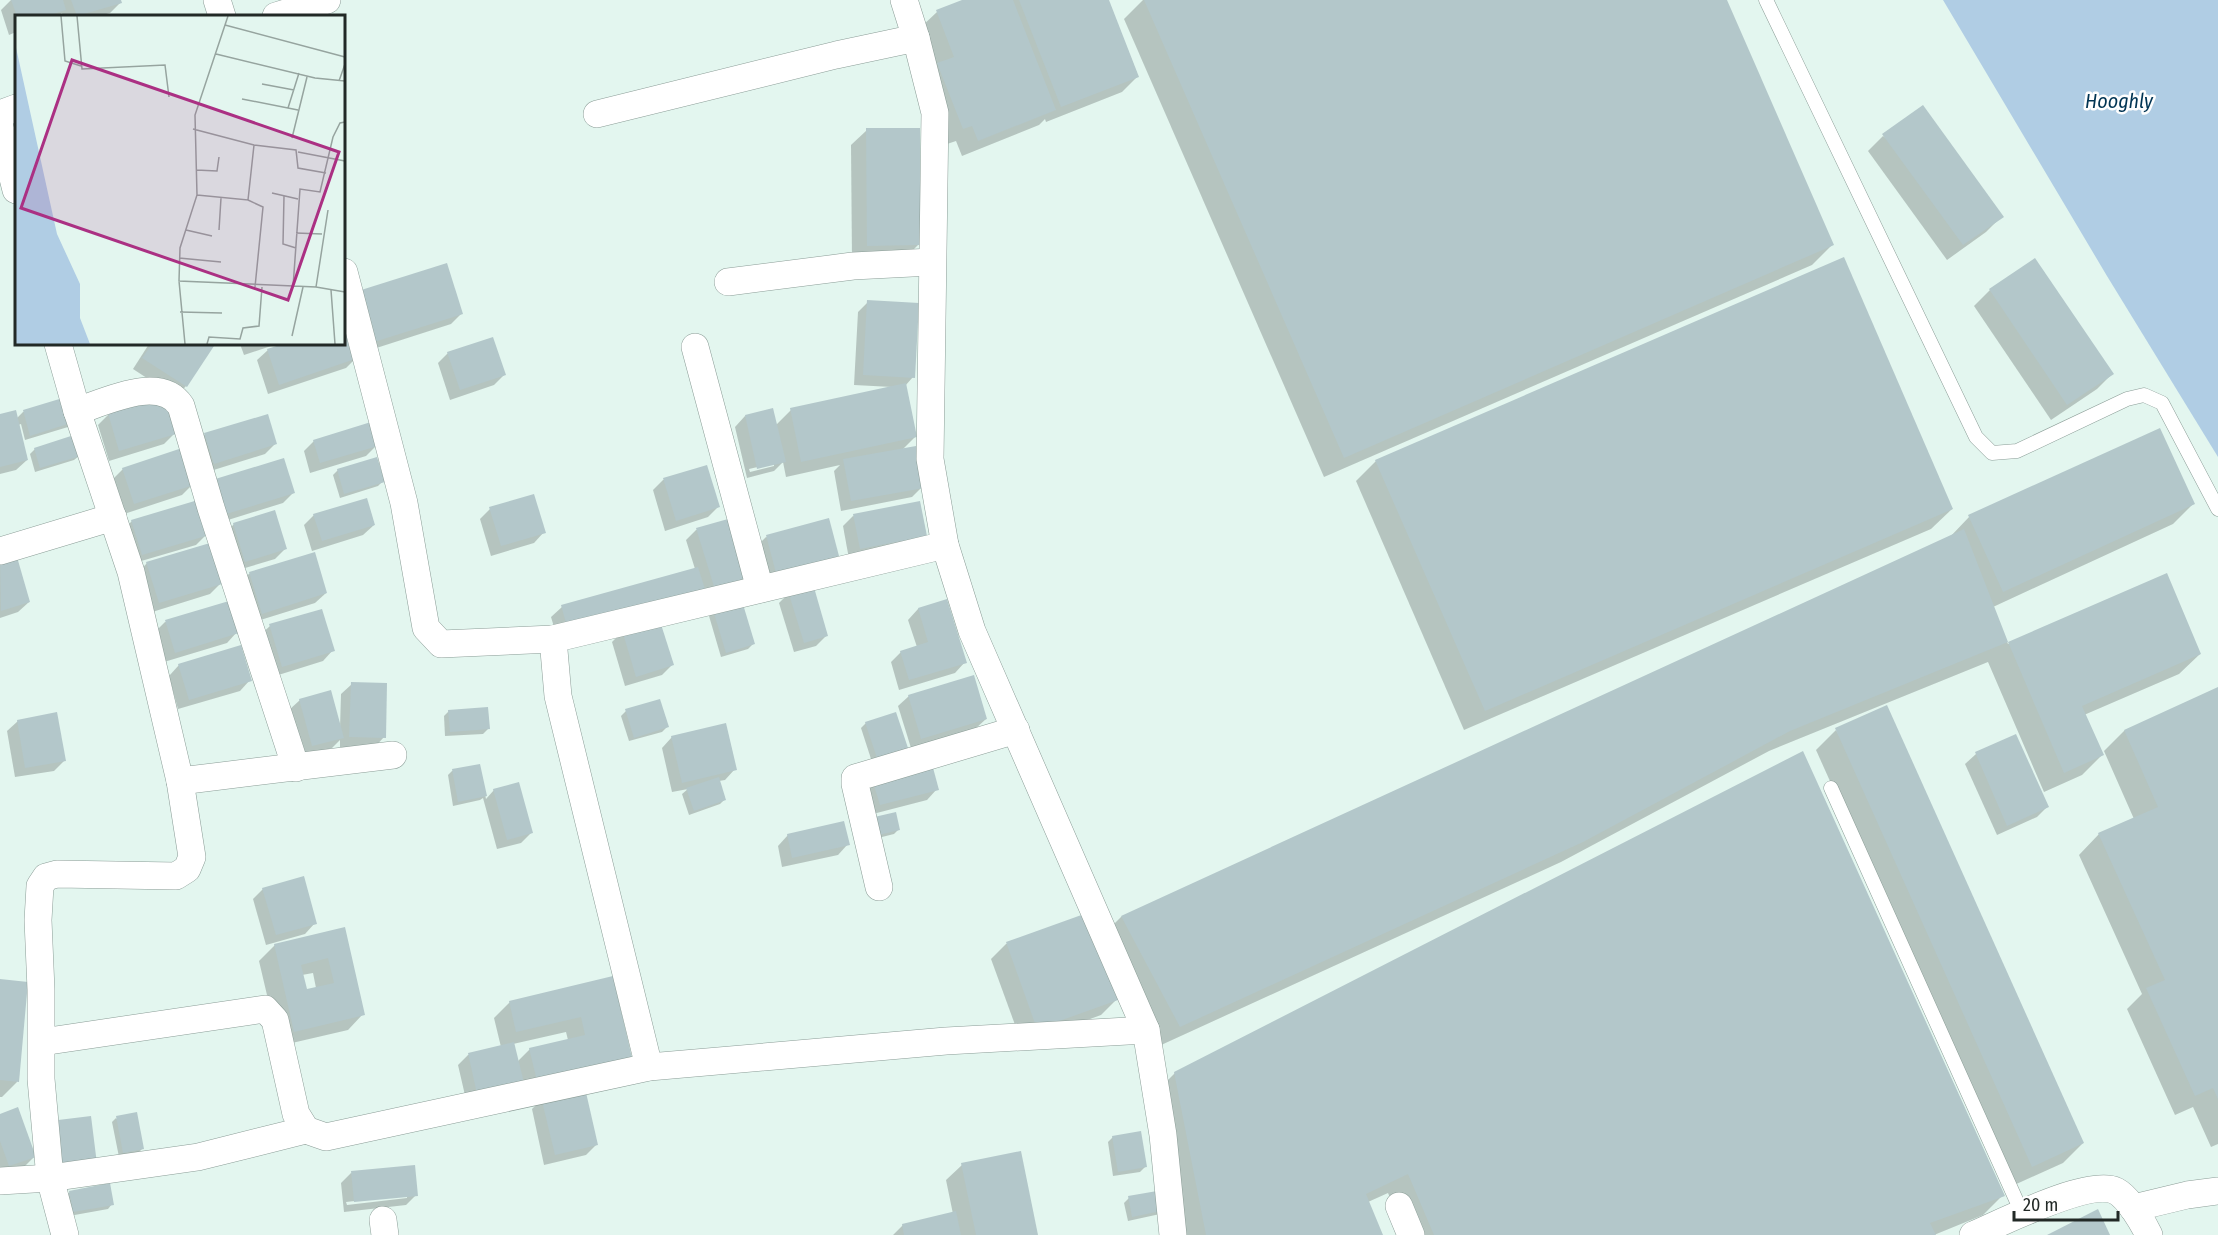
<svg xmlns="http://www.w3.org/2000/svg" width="2218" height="1235" font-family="'Fira Sans Condensed',sans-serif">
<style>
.water{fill:#b0cde4}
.shadow{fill:#0003;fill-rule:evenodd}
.building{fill:#b3c7ca;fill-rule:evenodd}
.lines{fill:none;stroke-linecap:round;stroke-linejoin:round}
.lane-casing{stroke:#8b9d97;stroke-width:15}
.street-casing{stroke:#8b9d97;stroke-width:28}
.lane{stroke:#fff;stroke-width:14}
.street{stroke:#fff;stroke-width:27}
.labels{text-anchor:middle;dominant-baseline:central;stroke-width:5;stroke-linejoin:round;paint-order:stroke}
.water-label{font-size:20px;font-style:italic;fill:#003453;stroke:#fefefe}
.inset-road{fill:none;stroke:#96a49f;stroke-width:1.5}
.view{fill:#ab3083;fill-opacity:0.15;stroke:#ab3083;stroke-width:3}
.inset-edge{fill:none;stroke:#222926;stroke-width:3}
</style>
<rect width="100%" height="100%" fill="#e3f6ef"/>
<!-- water -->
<path class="water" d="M1943,0H2218V457L2107,276Z"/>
<!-- shadow -->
<g class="shadow">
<path d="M11,0H120L121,2L110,13L99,16H63L62,13L58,16H16V32L9,35L1,10Z"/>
<path d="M966,0H1108L1138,76L1122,92L1046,122L1045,119L1039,125L962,156L956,141L947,144L921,27L937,12Z"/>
<path d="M1143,0H1725L1832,245L1812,265L1324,477L1124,19Z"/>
<path d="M867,130L918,245L903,260H852L851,145Z"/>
<path d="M1883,136L2002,216L1986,232L1947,260L1868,151Z"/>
<path d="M2035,260L2112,374L2097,389L2051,420L1974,306L1990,290Z"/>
<path d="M868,302L913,377L905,386L916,436L902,450L922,487L912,497L841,511L834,471L840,465L786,477L783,462L774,471L747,478L735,427L745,416L776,425L791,410L892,387L854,385L858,312ZM774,463V466L750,472L749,469Z"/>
<path d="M348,303L461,314L451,324L364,352Z"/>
<path d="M345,324L356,358L346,368L268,394L257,360L268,350L287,344H344V325Z"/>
<path d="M149,344H208L212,346L186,386L176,397L133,369Z"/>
<path d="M240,344H277L244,355Z"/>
<path d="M448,353L504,375L494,385L450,400L438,363Z"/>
<path d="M163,398L174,434L164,444L109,461L98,425L108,415Z"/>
<path d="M65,399L72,422L68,427L25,440L21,424L18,425L27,460L16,470L0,474V416L17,418L23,412Z"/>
<path d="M205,434L275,444L265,454L204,473L195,445Z"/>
<path d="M314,441L376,446L366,456L310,473L304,451Z"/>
<path d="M35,449L79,456L74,460L35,472L30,454Z"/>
<path d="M1376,461L1952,509L1931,529L1464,730L1356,481Z"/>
<path d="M706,467L718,507L708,517L665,531L653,490L663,480Z"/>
<path d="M123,469L192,485L182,495L124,514L113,479Z"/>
<path d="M338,470L383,481L378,486L340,498L333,475Z"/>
<path d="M212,481L293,493L283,503L212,525Z"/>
<path d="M2193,504L2173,524L1993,607L2008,644L2166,575L2200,654L2179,674L2084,715L2102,755L2082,775L2044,792L1988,662L1769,751L1561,862L1159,1046L1101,937L1121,917L1949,538L1969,517Z"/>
<path d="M490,509L544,532L534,543L491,556L480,519Z"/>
<path d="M314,515L374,525L363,535L312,551L304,525Z"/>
<path d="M853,516L926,536L849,559L843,526Z"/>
<path d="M132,521L207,534L196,545L131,564L121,532Z"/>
<path d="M727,521L745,583L557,637L551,617L562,607L695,569L686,540L696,530Z"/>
<path d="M234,524L285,549L275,559L235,571L224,535Z"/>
<path d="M766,537L838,556L827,566L766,583L756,547Z"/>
<path d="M0,556L29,602L18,612L0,618Z"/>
<path d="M147,563L220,584L210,594L149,613L137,574Z"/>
<path d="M250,573L326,593L315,603L251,623L239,583Z"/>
<path d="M789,593L827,635L816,646L794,652L779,603Z"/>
<path d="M946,601L965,662L955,673L899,690L891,662L901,652L917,647L908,620L918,609Z"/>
<path d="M321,610L333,650L323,661L272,677L259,636L270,626Z"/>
<path d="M714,611L753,644L748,649L721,657L709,616Z"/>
<path d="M165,622L237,632L227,643L164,662L155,632Z"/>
<path d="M623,631L672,665L662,675L625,686L612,642Z"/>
<path d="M179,665L250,680L240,691L178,709L169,676Z"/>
<path d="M352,684L384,737L374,748L340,747V740L332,748L302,756L289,710L300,700L340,728L341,694Z"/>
<path d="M2218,689V1144L2211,1147L2193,1107L2175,1115L2127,1009L2142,994L2079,855L2099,834L2134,819L2104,751L2124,731Z"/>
<path d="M909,696L986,719L975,729L911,748L898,706Z"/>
<path d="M449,711L488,729L483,734L445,736L444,716Z"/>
<path d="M626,711L667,727L662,732L629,741L621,716Z"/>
<path d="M18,721L64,761L54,771L15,777L7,731Z"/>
<path d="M866,723L906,748L901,753L872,762L861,728Z"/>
<path d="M1836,730L2083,1143L2063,1163L2012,1186L1816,750Z"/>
<path d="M2015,736L2047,807L2037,817L1997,835L1965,764L1976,754Z"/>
<path d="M672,737L735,769L725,780L719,781L725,799L720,804L689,815L682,794L688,789L672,792L662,748Z"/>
<path d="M479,766L486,799L494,790L531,833L521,843L497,849L483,798L480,800L453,806L448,775L452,771Z"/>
<path d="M873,781L937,789L927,800L869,815L863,791Z"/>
<path d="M866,824L899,829L894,834L870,840Z"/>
<path d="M788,835L848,844L838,855L782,867L778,846Z"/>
<path d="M263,889L315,923L305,934L266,945L253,899Z"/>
<path d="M1086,915L1116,1000L1101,1015L1022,1044L991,959L1006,944Z"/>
<path d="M344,929L363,1014L348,1030L279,1046L259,961L275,945ZM313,973L316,988L306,991L302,975Z"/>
<path d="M611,978L631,1062L467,1104L458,1065L468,1055L501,1047L494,1018L510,1002ZM566,1032L568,1040L530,1049L517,1062L513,1044Z"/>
<path d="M0,981L17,1082L2,1097H0Z"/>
<path d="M1175,1073L2003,1195L1983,1215L1934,1235H1406L1388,1193L1368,1202L1381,1235H1182L1154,1094Z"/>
<path d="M542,1099L596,1145L586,1155L544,1165L532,1109Z"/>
<path d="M0,1116L34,1157L24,1167L0,1175Z"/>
<path d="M116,1118L143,1148L138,1153L119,1157L112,1122Z"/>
<path d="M1113,1137L1145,1167L1140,1172L1113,1176L1108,1142Z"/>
<path d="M962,1165L1036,1235H893L903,1225L953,1214L946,1180Z"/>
<path d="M351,1173L416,1195L406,1205L344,1212L341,1183ZM407,1195V1198L347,1205L346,1202Z"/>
<path d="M70,1192L112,1204L108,1209L69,1216L65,1197Z"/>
<path d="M1161,1192L1160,1214L1128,1221L1124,1203L1129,1198Z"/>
</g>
<!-- building -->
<g class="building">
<path d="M11,0H63L66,10L47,16H17Z"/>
<path d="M71,0H121L122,3L77,16Z"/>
<path d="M962,0H1013L1056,110L978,141L972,126L963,129L937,63L954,57L936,10Z"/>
<path d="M1019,0H1109L1139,77L1061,107Z"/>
<path d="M1144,0H1727L1834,245L1344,458Z"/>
<path d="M1923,105L2004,217L1963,245L1882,134Z"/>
<path d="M866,128H920V245L867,246Z"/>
<path d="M1844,257L1953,509L1485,711L1375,460Z"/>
<path d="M2035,258L2114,374L2067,405L1989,289Z"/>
<path d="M447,263L463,314L374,342L358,291Z"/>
<path d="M867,300L919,303L915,378L863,375Z"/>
<path d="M344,323L358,358L279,385L267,349L283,344H344Z"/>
<path d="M493,337L506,375L460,390L447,352Z"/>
<path d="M152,344H210L214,346L187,387L142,358Z"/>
<path d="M906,383L917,437L801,462L790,408Z"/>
<path d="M164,396L176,434L119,451L108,413Z"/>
<path d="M66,397L74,422L30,436L23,410Z"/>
<path d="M773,408L786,462L757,469L745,415Z"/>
<path d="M16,410L28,460L0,467V414Z"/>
<path d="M268,414L277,444L214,464L204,433Z"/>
<path d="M371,422L378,446L320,463L313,440Z"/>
<path d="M2160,428L2195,504L2003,592L1968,515Z"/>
<path d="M74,435L81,456L40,468L34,448Z"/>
<path d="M916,446L924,488L851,501L843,459Z"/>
<path d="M182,448L194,485L134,504L122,468Z"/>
<path d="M377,457L385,482L344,494L337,469Z"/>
<path d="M284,458L295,493L223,515L212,480Z"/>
<path d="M707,465L720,507L676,521L663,478Z"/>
<path d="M534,494L546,533L501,546L489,507Z"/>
<path d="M367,498L375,525L322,541L313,514Z"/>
<path d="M198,500L209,535L142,555L131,520Z"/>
<path d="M920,501L927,536L860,549L853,514Z"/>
<path d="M275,510L287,549L245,562L233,523Z"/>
<path d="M829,518L839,556L776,573L766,535Z"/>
<path d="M728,519L747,583L716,593L696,528Z"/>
<path d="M1964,529L2008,642L1790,731L1583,842L1180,1027L1121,916Z"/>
<path d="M210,543L222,584L159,603L146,562Z"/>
<path d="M15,550L30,602L1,611L0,555Z"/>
<path d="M315,552L327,593L262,614L249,572Z"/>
<path d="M698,567L705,589L567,627L561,605Z"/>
<path d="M2167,573L2201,654L2082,706L2104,755L2064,773L2008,642Z"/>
<path d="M813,584L828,636L804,643L788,591Z"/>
<path d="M947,599L967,663L909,680L900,651L928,642L918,608Z"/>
<path d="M229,601L239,633L175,653L165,620Z"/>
<path d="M742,601L755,644L726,653L713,610Z"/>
<path d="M322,609L335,651L282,667L269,624Z"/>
<path d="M659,618L674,665L636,677L622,630Z"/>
<path d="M241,645L252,681L189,700L178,664Z"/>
<path d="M974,675L987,719L921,739L908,695Z"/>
<path d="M351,682L387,683L386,738L349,737Z"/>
<path d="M2218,687V1099L2213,1088L2195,1096L2146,988L2165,980L2098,833L2158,807L2124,730Z"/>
<path d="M331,690L344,738L312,746L299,699Z"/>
<path d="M660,699L669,727L634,738L625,709Z"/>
<path d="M1887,705L2084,1143L2032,1167L1835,728Z"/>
<path d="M488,707L490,729L450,732L448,710Z"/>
<path d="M57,712L66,761L25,768L17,720Z"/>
<path d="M896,712L908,748L877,758L865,722Z"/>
<path d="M726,723L737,770L682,783L671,736Z"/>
<path d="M2016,734L2049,807L2007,826L1975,752Z"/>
<path d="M1803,751L2005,1196L1930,1223L1936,1235H1434L1408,1174L1366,1194L1383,1235H1206L1174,1072Z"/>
<path d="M480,764L487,796L458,802L452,769Z"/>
<path d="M932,764L939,790L880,805L872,779Z"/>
<path d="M719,777L726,800L694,811L686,788Z"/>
<path d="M519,782L533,833L507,840L493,789Z"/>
<path d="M896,812L900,830L874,836L870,818Z"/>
<path d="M844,821L850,845L792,858L787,834Z"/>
<path d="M304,876L317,924L276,935L262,888Z"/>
<path d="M1087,913L1118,1000L1037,1029L1006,942Z"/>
<path d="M345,927L365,1015L294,1032L274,944ZM328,958L334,983L307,989L301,965Z"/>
<path d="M613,976L633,1062L538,1085L529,1048L585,1035L581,1017L516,1032L509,1001Z"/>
<path d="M0,979L28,982L19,1082L0,1080Z"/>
<path d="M514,1042L524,1083L477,1094L468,1053Z"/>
<path d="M585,1088L598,1145L555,1155L541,1097Z"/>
<path d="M18,1107L36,1157L9,1166L0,1141V1114Z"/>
<path d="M137,1112L144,1149L123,1153L116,1116Z"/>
<path d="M91,1116L97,1164L56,1170L50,1121Z"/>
<path d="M1141,1131L1147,1167L1118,1172L1112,1136Z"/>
<path d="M1021,1151L1038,1235H976L961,1163Z"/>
<path d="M415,1165L418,1196L354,1202L351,1171Z"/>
<path d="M110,1183L114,1205L73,1212L69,1191Z"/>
<path d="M1163,1190L1166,1210L1132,1217L1128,1196Z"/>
<path d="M2098,1209L2110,1235H2047Z"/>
<path d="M956,1211L961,1235H904L902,1224Z"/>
</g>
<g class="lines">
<defs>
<g id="lane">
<path d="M1766,0L1976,437L1992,453L2017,451L2127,399L2144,395L2162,403L2218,509"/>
<path d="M1831,788L2022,1213"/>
</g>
<g id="street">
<path d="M217,0L222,16"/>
<path d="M904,0L916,38L935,113L930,459L945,545L972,631L1146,1030L1163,1135L1173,1235"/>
<path d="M276,16L327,0"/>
<path d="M0,114L16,108"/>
<path d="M597,114L836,55L916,38"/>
<path d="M0,127L16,190"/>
<path d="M344,272L404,503L426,628L441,644L553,639"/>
<path d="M728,282L853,266L932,262"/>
<path d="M58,344L77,411L131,572L180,781L192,857L187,869L176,876L57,874L46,877L40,886L38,920L41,990V1079L50,1178L65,1235"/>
<path d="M695,347L760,589"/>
<path d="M77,411C105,402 160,374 181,406L211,508L296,768"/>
<path d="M0,551L113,517"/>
<path d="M180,781L393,755"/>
<path d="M879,887L855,784V778L1016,730"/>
<path d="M42,1042L265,1009L275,1020L296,1114L306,1130L326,1137L649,1067L946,1041L1146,1030"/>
<path d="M649,1067L558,696L553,639L945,545"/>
<path d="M0,1181L50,1178L198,1157L306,1130"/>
<path d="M1399,1206L1411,1235"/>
<path d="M2133,1208L2187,1195L2218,1191"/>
<path d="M383,1220L385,1235"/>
<path d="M1973,1235C2001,1223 2089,1178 2116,1191C2129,1198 2143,1223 2149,1235"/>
</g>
</defs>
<!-- lane casing -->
<use href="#lane" class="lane-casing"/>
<!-- street casing -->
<use href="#street" class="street-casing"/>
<!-- lane -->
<use href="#lane" class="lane"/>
<!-- street -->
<use href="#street" class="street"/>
</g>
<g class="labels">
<!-- water labels -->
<g class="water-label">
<text x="2119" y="101">Hooghly</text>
</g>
</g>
<!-- overview -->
<g transform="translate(15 15)">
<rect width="330" height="330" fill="#e3f6ef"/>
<path d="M0,28L42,219L65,269V303L75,329H0Z" fill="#b0cde4"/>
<path class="inset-road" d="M46,1L50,46L66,51M62,1L67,54L150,50L154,82M213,1L180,100L182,180L165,233L164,266L301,272L330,277M210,10L330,42M201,39L300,63L330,66M324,66L330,49M247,69L279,75M227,84L283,95M273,93L284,58M178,114L239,130L281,135L283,153L311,158M277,123L292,62M283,137L330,146M181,155L202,156L204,142M257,178L283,184M182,180L233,185L239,130M269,181L268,229L281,233M233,185L248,192L240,272M171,215L197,221M204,215L206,183M281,218L307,219M164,243L206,247M164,266L170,329M278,272L285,174L305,177L318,122L325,108L330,107M301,272L313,195M316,275L320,329M165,297L207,298M277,321L288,272M192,329L194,322L225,324L228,313L244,311L247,272"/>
<path class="view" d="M57,45L324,137L273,285L6,193Z"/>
<rect width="330" height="330" class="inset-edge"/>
</g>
<!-- scale -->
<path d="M2014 1211v9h104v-9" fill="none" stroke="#222926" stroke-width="3"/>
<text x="2023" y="1211" font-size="18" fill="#222926" stroke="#fefefe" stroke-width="4.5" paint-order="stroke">20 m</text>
</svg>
